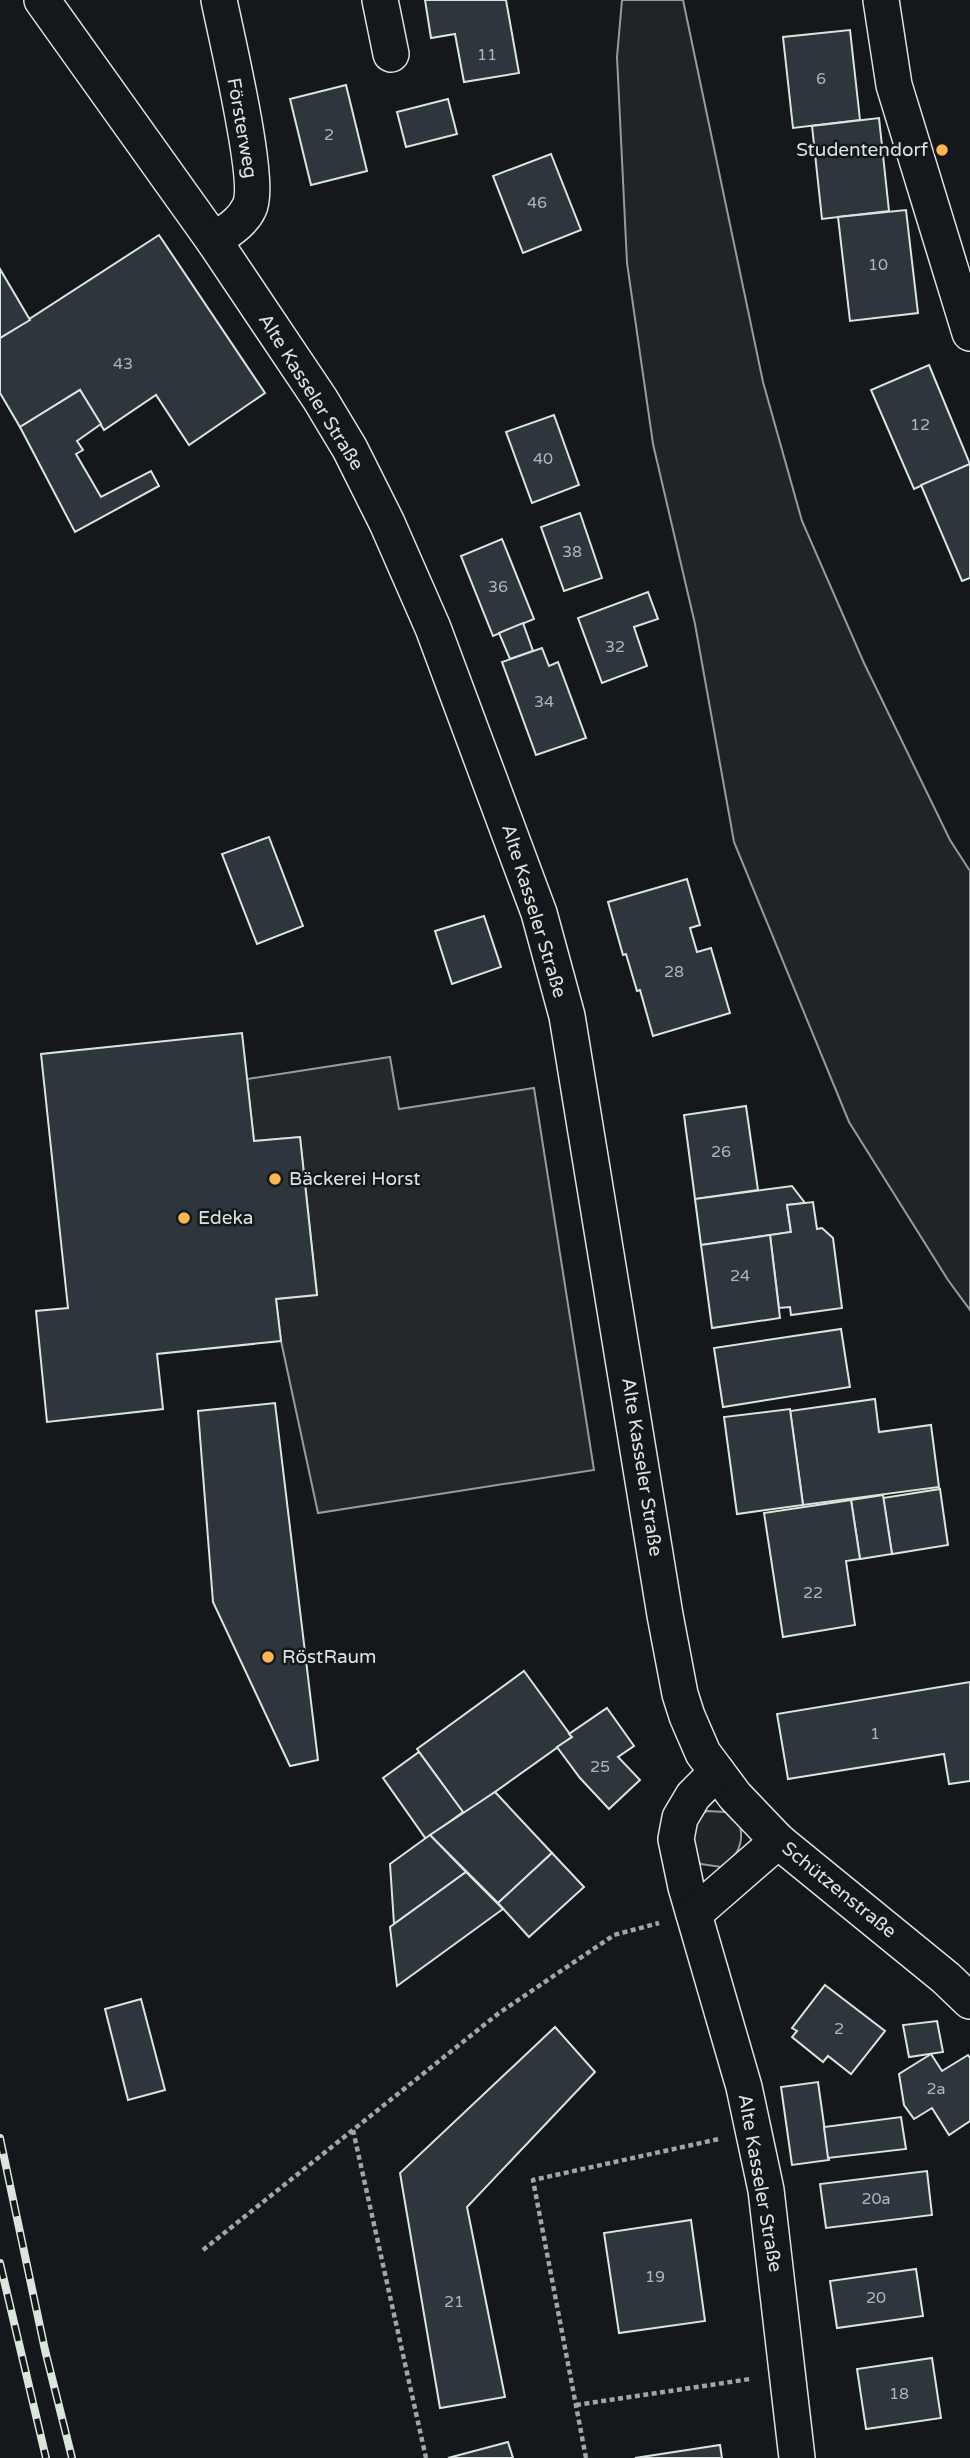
<svg xmlns="http://www.w3.org/2000/svg" width="970" height="2458" font-family="'Varela Round',sans-serif">
<style>
.green{fill:#202428;stroke:#939e99;stroke-width:2}
.parking{fill:#24282b;stroke:#939e99;stroke-width:2}
.building{fill:#2c363c;stroke:#d8e6dc;stroke-width:2}
.lines{fill:none;stroke-linecap:round;stroke-linejoin:round}
.street-casing{stroke:#d8e6dc;stroke-width:38}
.path{stroke:#9da8a2;stroke-width:4.5;stroke-dasharray:5 3.5;stroke-linecap:butt}
.street{stroke:#14181c;stroke-width:35}
.rail-casing{stroke:#d8e6dc;stroke-width:8}
.rail{stroke:#14181c;stroke-width:5;stroke-dasharray:16;stroke-linecap:butt}
.poi-dot{fill:#ffb74d;stroke:#14181c;stroke-width:2.5}
.labels{text-anchor:middle;dominant-baseline:central;stroke-width:5;stroke-linejoin:round;paint-order:stroke}
.number-label{font-size:16px;fill:#adbab4}
.street-label{font-size:19px;fill:#d8e6dc;stroke:#14181c}
.poi-label{font-size:19px;fill:#d8e6dc;stroke:#14181c;text-anchor:start}
</style>
<rect width="100%" height="100%" fill="#14181c"/>
<!-- green -->
<g class="green">
<path d="M622,0H683L763,382L802,521L864,663L950,840L970,871V1310L948,1280L849,1122L734,842L695,624L653,444L627,263L617,57Z"/>
<path d="M707,1811L726,1812L740,1824C744,1844 738,1856 721,1867L701,1864L694,1857C694,1839 688,1819 707,1811Z"/>
</g>
<!-- parking -->
<path class="parking" d="M390,1057L399,1109L534,1088L594,1470L318,1513L281,1341L276,1299L317,1294L300,1137L254,1141L247,1079Z"/>
<!-- building -->
<g class="building">
<path d="M425,0H506L519,73L464,82L455,34L431,38Z"/>
<path d="M850,30L860,120L793,128L783,37Z"/>
<path d="M346,85L367,171L311,185L290,99Z"/>
<path d="M448,99L457,134L406,147L397,112Z"/>
<path d="M879,118L889,211L822,219L812,126Z"/>
<path d="M551,154L581,230L523,253L493,176Z"/>
<path d="M906,210L918,313L850,321L838,217Z"/>
<path d="M159,235L265,393L189,445L156,395L104,430L80,390L20,427L0,393V338Z"/>
<path d="M0,269L30,320L0,338Z"/>
<path d="M929,365L970,464L914,489L871,390Z"/>
<path d="M80,390L101,424L77,441L83,450L76,454L101,497L151,471L159,486L75,532L20,427Z"/>
<path d="M554,415L579,485L532,503L506,432Z"/>
<path d="M970,464V578L962,581L921,485Z"/>
<path d="M580,513L602,578L564,591L541,527Z"/>
<path d="M502,539L534,619L493,636L461,556Z"/>
<path d="M648,592L658,619L634,627L647,666L602,683L578,618Z"/>
<path d="M523,623L533,651L510,659L499,633Z"/>
<path d="M542,648L549,666L558,662L586,738L536,755L502,662Z"/>
<path d="M269,837L303,926L257,944L222,854Z"/>
<path d="M687,879L700,925L690,928L697,952L711,948L730,1013L653,1036L640,990L637,991L626,954L623,955L608,902Z"/>
<path d="M484,916L501,967L452,984L435,931Z"/>
<path d="M242,1033L254,1141L300,1137L317,1295L276,1299L281,1341L157,1354L163,1409L47,1422L36,1311L68,1308L41,1054Z"/>
<path d="M746,1106L758,1190L695,1199L684,1115Z"/>
<path d="M792,1186L805,1203L787,1205L791,1232L701,1245L695,1199Z"/>
<path d="M813,1202L817,1229L822,1228L833,1238L842,1308L791,1315L790,1307L779,1308L770,1235L791,1232L787,1205Z"/>
<path d="M770,1235L780,1318L712,1328L701,1245Z"/>
<path d="M841,1329L850,1387L723,1407L714,1348Z"/>
<path d="M875,1399L879,1432L931,1425L939,1487L803,1505L790,1411Z"/>
<path d="M275,1403L318,1760L290,1766L213,1602L198,1411Z"/>
<path d="M790,1409L803,1505L737,1514L724,1417Z"/>
<path d="M940,1489L948,1545L892,1554L883,1498Z"/>
<path d="M883,1495L892,1554L860,1559L851,1500Z"/>
<path d="M851,1500L860,1559L846,1561L855,1625L783,1637L764,1513Z"/>
<path d="M524,1671L572,1737L464,1814L417,1749Z"/>
<path d="M970,1682V1781L949,1784L944,1754L788,1779L777,1714Z"/>
<path d="M607,1708L634,1746L618,1757L640,1780L609,1809L580,1778L557,1747L572,1737L569,1734Z"/>
<path d="M419,1752L463,1812L426,1839L383,1778Z"/>
<path d="M495,1792L552,1853L498,1903L430,1835Z"/>
<path d="M430,1835L466,1872L394,1924L390,1864Z"/>
<path d="M552,1853L584,1887L529,1937L498,1903Z"/>
<path d="M466,1872L503,1909L397,1986L390,1927Z"/>
<path d="M825,1985L885,2031L851,2074L828,2056L823,2062L792,2037L797,2031L792,2028Z"/>
<path d="M141,1999L165,2090L128,2100L105,2009Z"/>
<path d="M937,2021L943,2052L909,2057L903,2025Z"/>
<path d="M555,2027L595,2072L467,2207L505,2397L440,2408L400,2173Z"/>
<path d="M931,2054L942,2071L968,2055L970,2058V2121L949,2135L932,2108L914,2119L904,2105L899,2074Z"/>
<path d="M818,2082L829,2160L792,2165L781,2087Z"/>
<path d="M901,2117L906,2149L828,2158L824,2127Z"/>
<path d="M927,2171L932,2215L826,2228L820,2184Z"/>
<path d="M691,2220L705,2321L619,2333L604,2233Z"/>
<path d="M916,2269L923,2316L837,2328L830,2281Z"/>
<path d="M932,2358L941,2418L866,2429L857,2369Z"/>
<path d="M508,2442L513,2458H448Z"/>
<path d="M720,2445L722,2458H635Z"/>
</g>
<g class="lines">
<defs>
<g id="street">
<path d="M42,0L214,241L320,399L350,449L387,523L433,628L539,913L567,1016L665,1615L680,1694L687,1716L703,1753L735,1796L778,1841L946,1978L970,2001"/>
<path d="M380,0L391,54"/>
<path d="M881,0L894,85L970,333"/>
<path d="M214,241C227,231 242,223 249,208C262,184 226,35 219,0"/>
<path d="M717,1772L693,1796L680,1818L676,1839L686,1887L744,2087L766,2190L797,2458"/>
<path d="M694,1914L778,1841"/>
</g>
</defs>
<!-- street casing -->
<use href="#street" class="street-casing"/>
<!-- path -->
<g class="path">
<path d="M353,2130L426,2458"/>
<path d="M203,2250L499,2013L614,1935L659,1923"/>
<path d="M576,2405L750,2379"/>
<path d="M586,2458L533,2180L719,2139"/>
</g>
<!-- street -->
<use href="#street" class="street"/>
<defs>
<g id="rail">
<path d="M0,2138L45,2350L72,2458"/>
<path d="M0,2263L46,2458"/>
</g>
</defs>
<!-- rail casing -->
<use href="#rail" class="rail-casing"/>
<!-- rail -->
<use href="#rail" class="rail"/>
</g>
<!-- markers -->
<g class="poi-dot">
<circle cx="942" cy="150" r="7"/>
<circle cx="275" cy="1179" r="7"/>
<circle cx="184" cy="1218" r="7"/>
<circle cx="268" cy="1657" r="7"/>
</g>
<g class="labels">
<!-- number labels -->
<g class="number-label">
<text x="487" y="55">11</text>
<text x="821" y="79">6</text>
<text x="329" y="135">2</text>
<text x="537" y="203">46</text>
<text x="878" y="265">10</text>
<text x="123" y="364">43</text>
<text x="920" y="425">12</text>
<text x="543" y="459">40</text>
<text x="572" y="552">38</text>
<text x="498" y="587">36</text>
<text x="615" y="647">32</text>
<text x="544" y="702">34</text>
<text x="674" y="972">28</text>
<text x="721" y="1152">26</text>
<text x="740" y="1276">24</text>
<text x="813" y="1593">22</text>
<text x="875" y="1734">1</text>
<text x="600" y="1767">25</text>
<text x="839" y="2029">2</text>
<text x="936" y="2089">2a</text>
<text x="876" y="2199">20a</text>
<text x="655" y="2277">19</text>
<text x="876" y="2298">20</text>
<text x="454" y="2302">21</text>
<text x="899" y="2394">18</text>
</g>
<!-- street labels -->
<g class="street-label">
<text transform="translate(242 128) rotate(80)">Försterweg</text>
<text transform="translate(311 392) rotate(58)">Alte Kasseler Straße</text>
<text transform="translate(534 911) rotate(73)">Alte Kasseler Straße</text>
<text transform="translate(642 1467) rotate(81)">Alte Kasseler Straße</text>
<text transform="translate(839 1890) rotate(39)">Schützenstraße</text>
<text transform="translate(760 2183) rotate(80)">Alte Kasseler Straße</text>
</g>
<!-- poi labels -->
<g class="poi-label">
<text x="928" y="150" text-anchor="end">Studentendorf</text>
<text x="289" y="1179">Bäckerei Horst</text>
<text x="198" y="1218">Edeka</text>
<text x="282" y="1657">RöstRaum</text>
</g>
</g>
</svg>
